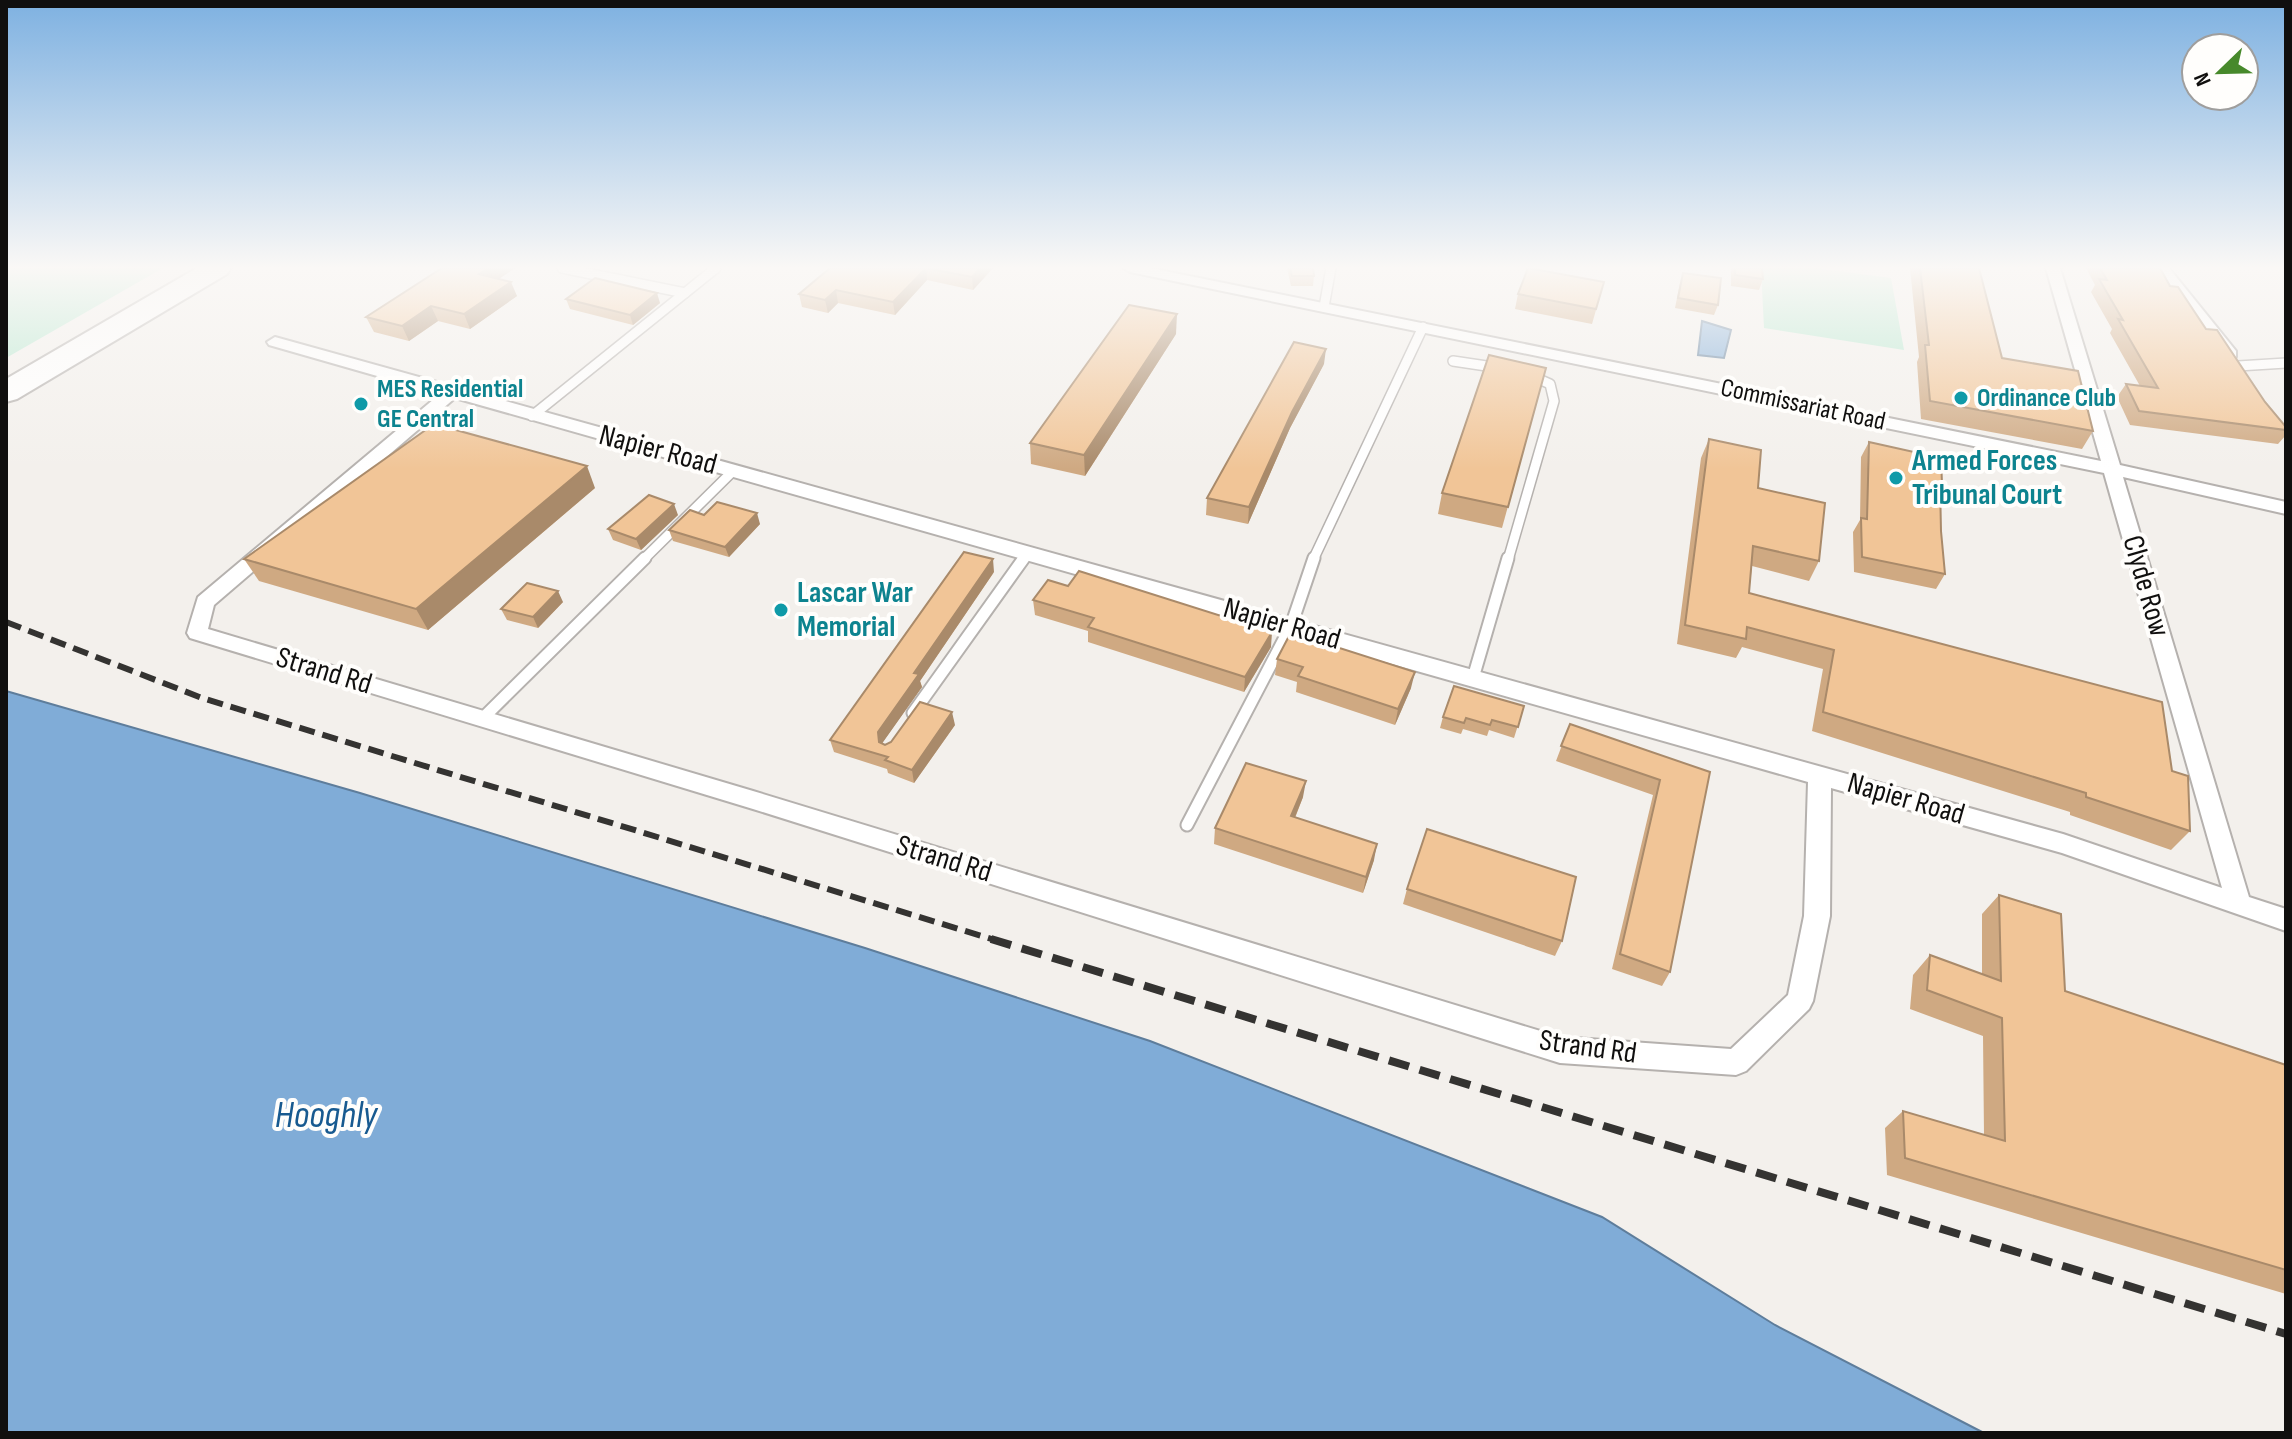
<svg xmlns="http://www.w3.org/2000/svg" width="2292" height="1439" font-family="'Sofia Sans Condensed',sans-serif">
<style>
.green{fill:#b4e7ce}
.water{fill:#80acd7;stroke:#5e7d9b;stroke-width:2}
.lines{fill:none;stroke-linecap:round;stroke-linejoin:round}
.lane-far1-casing{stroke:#b5b1ae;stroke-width:12}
.lane-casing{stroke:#b5b1ae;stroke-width:15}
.street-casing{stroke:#b5b1ae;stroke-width:4}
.highway-casing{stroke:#b5b1ae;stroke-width:4}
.lane-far1{stroke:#fff;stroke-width:9}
.lane{stroke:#fff;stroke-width:11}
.street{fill:#fff;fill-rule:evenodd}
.highway{fill:#fff;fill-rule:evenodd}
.rail-far1{stroke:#343331;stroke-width:6;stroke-dasharray:16 8;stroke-linecap:butt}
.rail{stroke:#343331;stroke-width:8;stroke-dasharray:21 11;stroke-linecap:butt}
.wall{fill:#cfa982}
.shaded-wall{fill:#a98a6a}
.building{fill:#f1c597;stroke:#a98a6a;stroke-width:2}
.culture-dot{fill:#0f9aa8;stroke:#fffefc;stroke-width:3}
.labels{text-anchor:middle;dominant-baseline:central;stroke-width:8;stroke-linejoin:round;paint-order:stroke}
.far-culture-label{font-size:26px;font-weight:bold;fill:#0d838f;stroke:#fffefc;text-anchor:start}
.far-street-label{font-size:26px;fill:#100f0e;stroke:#fffefc}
.street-label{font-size:30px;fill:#100f0e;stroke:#fffefc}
.culture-label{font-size:30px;font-weight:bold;fill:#0d838f;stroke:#fffefc;text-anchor:start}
.near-water-label{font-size:38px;font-style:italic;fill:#185a90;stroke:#fffefc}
</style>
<rect width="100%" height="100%" fill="#f3f0ec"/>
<!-- green -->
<g class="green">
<path d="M6,268H163L6,358Z"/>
<path d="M1761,268H1815L1891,278L1904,350L1764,328Z"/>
</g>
<!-- water -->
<g class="water">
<path d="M1702,321L1731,330L1724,358L1698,355Z"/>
<path d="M6,691L360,793L865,948L1150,1041L1602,1217L1775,1325L1984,1433H6Z"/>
</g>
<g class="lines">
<defs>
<g id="lane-far1">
<path d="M562,268L685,293"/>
<path d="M1324,307L1331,268"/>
<path d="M1453,361L1500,368"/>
<path d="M2238,366L2286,363"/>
<path d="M532,416L716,268"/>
<path d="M643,560L733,471"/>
<path d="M1022,560L1027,553"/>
<path d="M1313,560L1423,327"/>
<path d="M1508,560L1554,401L1550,384L1532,376"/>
</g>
<g id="lane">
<path d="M1473,678L1508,558"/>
<path d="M913,713L1024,558"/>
<path d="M482,719L645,558"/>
<path d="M1187,825L1291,626L1314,558"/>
</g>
<g id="street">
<path d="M1123,268H1150L2101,461L2046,268H2060L2120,465L2286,502V514L2123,477L2249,897L2286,909V931L2062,853L1831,788L1830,916L1813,1001L1809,1009L1746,1071L1736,1075L1560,1063L753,809L190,638L187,633L198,597L440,394L269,345L267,342L275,337L2063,834L2222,888L2104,473L1130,272ZM455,398L1808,782L1804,916L1788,995L1731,1049L1560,1037L753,791L208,629L214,605Z"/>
<path d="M2154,268H2169L2236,351V357H2224Z"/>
</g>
<path id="highway" d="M197,268H231L227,274L17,399L6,402V379Z"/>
</defs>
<!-- lane-far1 casing -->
<use href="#lane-far1" class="lane-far1-casing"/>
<!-- lane casing -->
<use href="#lane" class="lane-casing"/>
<!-- street casing -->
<use href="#street" class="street-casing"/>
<!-- highway casing -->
<use href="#highway" class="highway-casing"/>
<!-- lane-far1 -->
<use href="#lane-far1" class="lane-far1"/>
<!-- lane -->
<use href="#lane" class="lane"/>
<!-- street -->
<use href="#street" class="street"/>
<!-- highway -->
<use href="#highway" class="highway"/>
<!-- rail-far1 -->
<path class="rail-far1" d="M6,622L202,698L998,941"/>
<!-- rail -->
<path class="rail" d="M991,939L2286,1334"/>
</g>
<!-- wall -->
<g class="wall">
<path d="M442,268H515L499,279L517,296L470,329L438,321L409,341L374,332L366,317Z"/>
<path d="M830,268H993L973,290L927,280L895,315L838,303L828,313L802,307L799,294Z"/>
<path d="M1287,268H1313L1314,276L1313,286H1291Z"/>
<path d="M1731,268H1762L1763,279L1759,290L1731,286Z"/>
<path d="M1910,268H1979L2002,358L2093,431L2082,449L1921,419L1917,362L1919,357Z"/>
<path d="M2086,268H2160L2170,286L2286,427V435L2278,444L2130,425L2117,397L2126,384L2140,386L2110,333L2112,329L2091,292L2095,285Z"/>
<path d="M1683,273L1718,305L1714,315L1675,308L1680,283Z"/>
<path d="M1604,282L1592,324L1515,309L1518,294Z"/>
<path d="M566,299L660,303L633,325L570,309Z"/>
<path d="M1176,334L1085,476L1031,464L1030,443Z"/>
<path d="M1324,364L1290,428L1248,524L1206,515L1207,498Z"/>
<path d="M1546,368L1502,528L1438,514L1442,493Z"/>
<path d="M1709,439L1758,488L1819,561L1809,581L1752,566L1749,593L2172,771L2190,831L2171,850L2070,815V812L1812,731L1823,669L1742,647L1736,658L1677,644L1701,458Z"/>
<path d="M1869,442L1942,484L1940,488L1941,531L1945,574L1936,589L1854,572L1853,532L1860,520L1861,457Z"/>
<path d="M595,488L428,630L259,581L244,559Z"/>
<path d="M678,515L641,550L613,540L608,529Z"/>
<path d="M704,515L760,524L729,557L673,541L669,530Z"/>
<path d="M994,572L920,681L922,687L882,743L885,745L955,725L914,783L888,773L887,769L834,752L830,740Z"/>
<path d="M1068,586L1271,647L1244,692L1088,642V631L1035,615L1033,600Z"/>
<path d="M563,602L538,628L507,620L501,609Z"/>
<path d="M1277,659L1411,688L1395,725L1296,692L1297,682L1275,675Z"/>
<path d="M1524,706L1514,738L1489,730L1487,736L1463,729L1461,734L1440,728L1443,717Z"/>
<path d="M1570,724L1710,772L1670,972L1662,986L1612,969L1653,795L1556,761Z"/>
<path d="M1303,797L1295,818L1374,860L1363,893L1214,844L1215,828Z"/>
<path d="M1407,889L1562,941L1555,956L1403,904Z"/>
<path d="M1999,895L2065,991L2286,1065V1294L1887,1175L1885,1128L1903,1111L1984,1135L1983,1036L1910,1009L1913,975L1930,955L1982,974V914Z"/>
</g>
<!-- shaded-wall -->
<g class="shaded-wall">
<path d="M489,268H515L485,288L479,274Z"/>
<path d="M926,268L927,280L895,315L893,302Z"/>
<path d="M980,268H993L973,290L972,277Z"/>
<path d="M511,282L517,296L470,329L464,314Z"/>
<path d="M836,290L838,303L828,313L825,300Z"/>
<path d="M657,293L660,303L633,325L630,315Z"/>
<path d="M431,306L438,321L409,341L402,326Z"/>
<path d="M1177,314L1176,334L1085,476L1084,455Z"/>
<path d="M1326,349L1324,364L1290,428L1248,524L1249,507L1292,412Z"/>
<path d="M587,466L595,488L428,630L416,609Z"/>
<path d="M674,504L678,515L641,550L636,539Z"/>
<path d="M757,513L760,524L729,557L725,547Z"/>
<path d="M993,559L994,572L920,681L922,687L881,745L882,755L878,732L914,673Z"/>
<path d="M558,591L563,602L538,628L533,617Z"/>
<path d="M1272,632L1271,647L1244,692L1245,677Z"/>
<path d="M1415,672L1411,688L1395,725L1398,709Z"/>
<path d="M952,712L955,725L914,783L912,770Z"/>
<path d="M1306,781L1303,797L1289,832L1291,816Z"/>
<path d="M1377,844L1374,860L1363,893L1366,877Z"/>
</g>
<!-- building -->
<g class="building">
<path d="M442,268H489L479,274L511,282L464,314L431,306L402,326L366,317Z"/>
<path d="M830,268H980L972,277L926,268L893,302L836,290L825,300L799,294Z"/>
<path d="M1290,268H1313L1314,276H1292Z"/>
<path d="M1528,268L1604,282L1596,309L1518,294Z"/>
<path d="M1735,268H1762L1763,279L1735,275Z"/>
<path d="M1920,268H1979L2002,358L2078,371L2093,431L1930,401L1925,345H1929Z"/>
<path d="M2100,268H2160L2170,286L2178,287L2206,329L2217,330L2265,402L2286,427V430L2139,411L2126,384L2158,388L2118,319L2123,320L2099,279L2107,280Z"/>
<path d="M1683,273L1721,278L1718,305L1678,298Z"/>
<path d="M595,278L657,293L630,315L566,299Z"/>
<path d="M1129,305L1177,314L1084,455L1030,443Z"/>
<path d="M1294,342L1326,349L1292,412L1249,507L1207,498Z"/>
<path d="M1489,355L1546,368L1508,507L1442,493Z"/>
<path d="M434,424L587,466L416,609L244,559Z"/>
<path d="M1709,439L1761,450L1758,488L1825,503L1819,561L1753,546L1749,593L2162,702L2172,771L2188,776L2190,831L2086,797V793L1823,712L1834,650L1747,627L1746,639L1685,625Z"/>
<path d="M1869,442L1941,458L1942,484H1940L1941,531L1945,574L1862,557L1861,518L1867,519Z"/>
<path d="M649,495L674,504L636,539L608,529Z"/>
<path d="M717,502L757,513L725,547L669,530L690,510L704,515Z"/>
<path d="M964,552L993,559L914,673L919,674L878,732L879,742L885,745L891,742L920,702L952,712L912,770L885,760L888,757L830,740Z"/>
<path d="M1079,571L1272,632L1245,677L1088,627L1094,618L1033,600L1048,580L1068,586Z"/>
<path d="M527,583L558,591L533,617L501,609Z"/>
<path d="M1289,636L1303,640L1305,637L1415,672L1398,709L1298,676L1303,667L1277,659Z"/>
<path d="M1454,686L1524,706L1518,727L1492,720L1490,725L1466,718L1464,723L1443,717Z"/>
<path d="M1570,724L1710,772L1670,972L1620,954L1660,780L1561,746Z"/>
<path d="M1246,763L1306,781L1291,816L1377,844L1366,877L1215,828Z"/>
<path d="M1427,829L1576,877L1562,941L1407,889Z"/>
<path d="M1999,895L2061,914L2065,991L2286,1065V1270L1905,1158L1903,1111L2005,1141L2002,1018L1927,990L1930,955L2001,981Z"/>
</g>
<!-- sky -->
<linearGradient id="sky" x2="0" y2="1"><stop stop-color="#7eb1e1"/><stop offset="0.57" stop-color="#faf8f6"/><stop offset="1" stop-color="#faf8f6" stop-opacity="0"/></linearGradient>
<rect width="2292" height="469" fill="url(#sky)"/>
<!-- markers -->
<g class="culture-dot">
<circle cx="1961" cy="398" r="8"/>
<circle cx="361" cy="404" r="8"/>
<circle cx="1896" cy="478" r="8"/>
<circle cx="781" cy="610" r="8"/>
</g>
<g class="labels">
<!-- far-culture labels -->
<g class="far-culture-label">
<text x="377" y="389">MES Residential<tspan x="377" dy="30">GE Central</tspan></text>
<text x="1977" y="398">Ordinance Club</text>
</g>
<!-- far-street labels -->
<g class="far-street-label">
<text transform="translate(1803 405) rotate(12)">Commissariat Road</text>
</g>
<!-- street labels -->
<g class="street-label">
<text transform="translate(658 450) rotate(15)">Napier Road</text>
<text transform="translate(2146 586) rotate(74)">Clyde Row</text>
<text transform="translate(1282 624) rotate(16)">Napier Road</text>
<text transform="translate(324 671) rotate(17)">Strand Rd</text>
<text transform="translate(1906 799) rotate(16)">Napier Road</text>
<text transform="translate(944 859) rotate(17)">Strand Rd</text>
<text transform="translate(1588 1047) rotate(8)">Strand Rd</text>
</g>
<!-- culture labels -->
<g class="culture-label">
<text x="1912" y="461">Armed Forces<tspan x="1912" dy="34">Tribunal Court</tspan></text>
<text x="797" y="593">Lascar War<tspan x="797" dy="34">Memorial</tspan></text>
</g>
<!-- near-water labels -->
<g class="near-water-label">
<text x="326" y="1115">Hooghly</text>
</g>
</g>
<!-- border -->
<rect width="2292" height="1439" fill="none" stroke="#100f0e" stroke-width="16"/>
<!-- north arrow -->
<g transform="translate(2220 72) rotate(247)"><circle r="38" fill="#fffefc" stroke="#9f9e9d" stroke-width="2"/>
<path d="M0-6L14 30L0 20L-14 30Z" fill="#47892b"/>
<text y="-12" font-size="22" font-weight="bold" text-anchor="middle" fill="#100f0e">N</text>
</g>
</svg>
